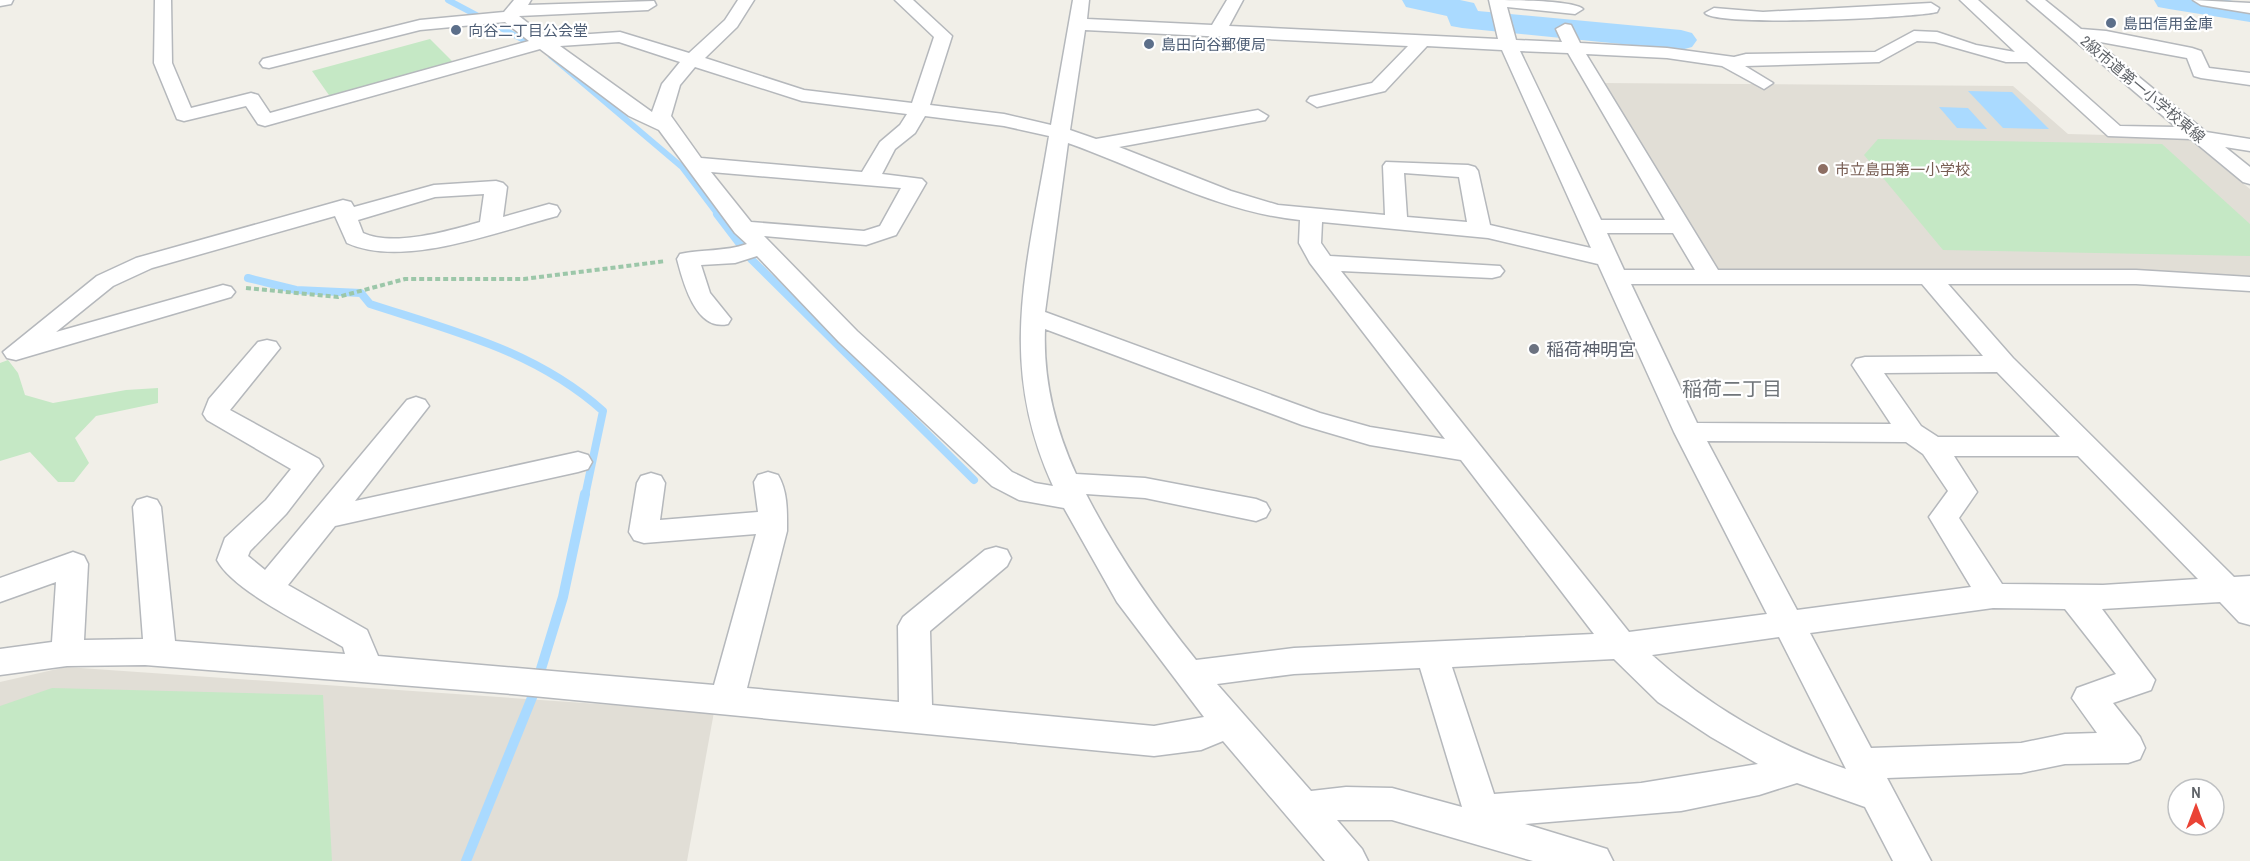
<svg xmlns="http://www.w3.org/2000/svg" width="2250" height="861" font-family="'Archivo Narrow','Noto Sans JP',sans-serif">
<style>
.education{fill:#e1ded6}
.green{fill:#c5e8c5}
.water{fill:#aadaff}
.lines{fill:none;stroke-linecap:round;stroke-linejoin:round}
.stream-far2{stroke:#aadaff;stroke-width:6}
.stream-far1{stroke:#aadaff;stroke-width:8}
.stream{stroke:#aadaff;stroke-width:10}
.river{fill:#aadaff;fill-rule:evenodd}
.minor-casing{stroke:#b5b8bc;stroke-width:3}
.path{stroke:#9cc7a9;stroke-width:4;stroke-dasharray:5 3;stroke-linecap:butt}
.minor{fill:#fff;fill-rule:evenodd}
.service-dot{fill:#5c6f8a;stroke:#fff;stroke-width:2}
.education-dot{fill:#8d6e63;stroke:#fff;stroke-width:2}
.worship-dot{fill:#6b7280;stroke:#fff;stroke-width:2}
.labels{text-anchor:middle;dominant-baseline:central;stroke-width:4.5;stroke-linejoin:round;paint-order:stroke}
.far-service-label{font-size:15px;fill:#4e5e75;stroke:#fff;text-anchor:start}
.far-street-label{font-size:15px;fill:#5f6368;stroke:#fff}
.far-education-label{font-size:15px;fill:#785e54;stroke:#fff;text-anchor:start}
.worship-label{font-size:18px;fill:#5b616d;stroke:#fff;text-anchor:start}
.neighbourhood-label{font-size:20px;fill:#70757a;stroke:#fff}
</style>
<rect width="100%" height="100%" fill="#f1efe8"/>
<!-- education -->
<g class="education">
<path d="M1600,83L2013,86L2068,134L2186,137L2250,189V279L1711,271Z"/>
<path d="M66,667L714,712L687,861H0V682Z"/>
</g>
<!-- green -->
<g class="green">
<path d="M430,39L453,62L331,98L312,71Z"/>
<path d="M1878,139L2162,144L2250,224V256L1943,250L1864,155Z"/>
<path d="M8,360L18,373L25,395L53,403L126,390L158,388V403L96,416L75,438L89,463L74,482H58L30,452L0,461V363Z"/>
<path d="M52,688L323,695L332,861H0V706Z"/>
</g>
<!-- water -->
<g class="water">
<path d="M1968,91L2012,92L2049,129L2003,128Z"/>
<path d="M1939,107L1968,108L1987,129L1957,128Z"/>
</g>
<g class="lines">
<!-- stream-far2 -->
<g class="stream-far2">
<path d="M448,0L535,46"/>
<path d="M551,56L682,167L719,216"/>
</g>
<!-- stream-far1 -->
<g class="stream-far1">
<path d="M717,214L752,260L974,480"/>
<path d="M248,278L296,290L361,293L370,304C453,331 536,351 603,411L585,496"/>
</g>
<!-- stream -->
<path class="stream" d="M466,861L533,695L563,597L585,494"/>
<!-- river -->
<g class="river">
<path d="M1402,0H1460L1474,3L1478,11L1681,30L1692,33L1697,40L1692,47L1681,50L1462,28L1451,26L1447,16L1406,7Z"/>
<path d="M2154,0H2227L2250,4V22L2169,9L2158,7Z"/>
</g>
<defs>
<g id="minor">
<path d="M0,0H13L11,4L0,6Z"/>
<path d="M155,0H171L172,63L191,108L251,93L258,95L270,113L529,41L505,22L420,30L269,68L263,67L260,63L263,59L420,20L504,12L514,0H531L528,5L654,1L656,5L648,10L519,16L546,37L620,32L689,53L725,20L738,0H754L737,27L705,58L804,90L912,103L934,37L895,0H913L952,36L930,105L1004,114L1051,125L1073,0H1089L1087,19L1212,25L1227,0H1243L1229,26L1498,39L1489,0C1507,0 1574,0 1583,9L1575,14L1507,7L1516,40L1562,42L1556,29L1565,24L1571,25L1580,43L1667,48L1734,57L1746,54L1875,52L1914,31L1937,32L1976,45L2015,52L1960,0H1978L2120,126L2176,127L2027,0H2045L2081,29L2106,31L2192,48L2201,51L2209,68L2250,73V85L2201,78L2194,76L2187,58L2095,41L2206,132L2250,139V151L2225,147L2250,167V184L2243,182L2191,139L2108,136L2027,62H2006L1935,42L1917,41L1879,62L1745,66L1773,83L1764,89L1722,66L1667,58L1586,54L1718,270H2136L2250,277V291L2136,284H1948L2013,358L2234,577L2250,576V625L2239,622L2220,602L2102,609L2155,680L2151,690L2113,703L2140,737L2145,748L2140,759L2128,763L2065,764L2021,773L1887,778L1931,861H1893L1865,807L1797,783L1759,795L1681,811L1525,824L1607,849L1613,861H1533L1392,820H1337L1362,849L1368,861H1325L1223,741L1201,750L1154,756L512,694L145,665L67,666L0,675V649L52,642L56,582L0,602V578L73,552L84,556L88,564L84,640L143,639L133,507L137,500L147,497L157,500L161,507L175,641L345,654L343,647C310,627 234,592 217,560L225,538L266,500L291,469L207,420L203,414L209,399L258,342L267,340L276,342L280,348L230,410L319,459L323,466L286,514L250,551L248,556L265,570L407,400L416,397L425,400L429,406L355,501L578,452L588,455L592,462L588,469L578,472L335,526L288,585L367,630L378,656L714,685L756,534L644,543L634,540L629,532L637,483L641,476L651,473L661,476L665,483L660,520L758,512L754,482L758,475L768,472L778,475C788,492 787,512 787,531L747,688L899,702L898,626L903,617L985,550L996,547L1007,550L1011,558L1007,566L930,631L932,705L1154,726L1204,717L1117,602L1064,508L1019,500L992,486L839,342L757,256L735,263L701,265L710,293L731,319L728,324C696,332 683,282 677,259L680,254C702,249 725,252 747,244L735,233L659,130L629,116L540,49L265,126L258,124L246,106L184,121L177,119L154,63ZM1085,30L1408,46L1372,83L1310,97L1307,101L1317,107L1385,91L1427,46L1502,50L1591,248L1490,225L1478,171L1475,167L1468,165L1386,162L1383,166L1385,215L1278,205L1231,191L1119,147L1265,120L1268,116L1258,110L1096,139L1070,130ZM619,42L680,62L662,84L652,112L560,46ZM1520,51L1568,53L1665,220H1601ZM695,67L802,101L907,114L900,125L880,142L862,172L701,158L671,116L680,85ZM925,116L1004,126L1049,136C1028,264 996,362 1053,486L1035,483L1012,472L857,331L764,236L866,245L896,235L926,183L922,179L882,174L895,149L915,133ZM1068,143C1144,170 1219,212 1300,220L1299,243L1310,263L1445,439L1370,427L1320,413L1045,312ZM711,172L901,188L880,226L864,231L751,222ZM1404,173L1459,177L1467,222L1407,217ZM1322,222L1488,238L1598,264L1674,432L1767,614L1629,632L1341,271L1492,278L1500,276L1504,271L1500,266L1330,256L1321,243ZM1607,233H1673L1695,270H1624ZM1631,284H1922L1983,356L1865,357L1856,359L1852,365L1891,424L1697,423ZM1045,329L1302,425L1370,445L1461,460L1594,634L1294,648L1196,660C1154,608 1117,554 1086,494L1145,498L1256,521L1266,517L1270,510L1266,503L1256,499L1145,478L1076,474C1055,428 1043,380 1045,329ZM1997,372L2060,437H1938L1921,426L1884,373ZM1707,441L1906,442L1923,454L1948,491L1929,517L1971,587L1797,610ZM1954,456H2078L2198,579L2103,585L2002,584L1959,518L1977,492ZM1993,608L2065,609L2116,674L2077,688L2072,698L2097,733L2065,734L2021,743L1871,748L1810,633ZM1779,637L1846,769C1775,745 1707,705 1652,655ZM1614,659L1658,702L1711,737L1758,764L1641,783L1494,794L1452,667ZM1420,668L1462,807L1392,788L1346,787L1311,791L1217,684L1294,674Z"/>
<path d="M2193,0L2250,3V13L2201,5Z"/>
<path d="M1931,3L1939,8L1937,12C1912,18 1716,27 1705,13L1714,8L1763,12Z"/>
<path d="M496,181L503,183L507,187L503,217L549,204L557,206L560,211L557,216C499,231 403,269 347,243L335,216L152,268L113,286L56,332L223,285L231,287L235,292L231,297L16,360L7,358L3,352L97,276L136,258L343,200L351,202L354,207L434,185ZM484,194L480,222C449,231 393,247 363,233L358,220L435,197Z"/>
</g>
</defs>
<!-- minor casing -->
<use href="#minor" class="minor-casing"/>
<!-- path -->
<path class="path" d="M246,288L338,297L405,279H524L666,261"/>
<!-- minor -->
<use href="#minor" class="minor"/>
</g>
<!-- markers -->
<g class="service-dot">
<circle cx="2111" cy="23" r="6"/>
<circle cx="456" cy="30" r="6"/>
<circle cx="1149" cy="44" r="6"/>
</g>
<circle class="education-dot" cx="1823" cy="169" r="6"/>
<circle class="worship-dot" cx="1534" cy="349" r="6"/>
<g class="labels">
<!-- far-service labels -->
<g class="far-service-label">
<text x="2123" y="23">島田信用金庫</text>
<text x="468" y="30">向谷二丁目公会堂</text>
<text x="1161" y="44">島田向谷郵便局</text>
</g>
<!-- far-street labels -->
<g class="far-street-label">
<text transform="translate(2143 89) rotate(40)">2級市道第一小学校東線</text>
</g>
<!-- far-education labels -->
<g class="far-education-label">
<text x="1835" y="169">市立島田第一小学校</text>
</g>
<!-- worship labels -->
<g class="worship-label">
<text x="1546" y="349">稲荷神明宮</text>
</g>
<!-- neighbourhood labels -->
<g class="neighbourhood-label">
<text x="1732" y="388">稲荷二丁目</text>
</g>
</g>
<!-- north arrow -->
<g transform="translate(2196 807)"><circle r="28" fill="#ffffff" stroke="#bfc1c3" stroke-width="1.5"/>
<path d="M0-4.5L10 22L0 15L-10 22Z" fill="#ea4335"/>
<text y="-9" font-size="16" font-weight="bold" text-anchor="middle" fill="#5f6368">N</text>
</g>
</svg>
